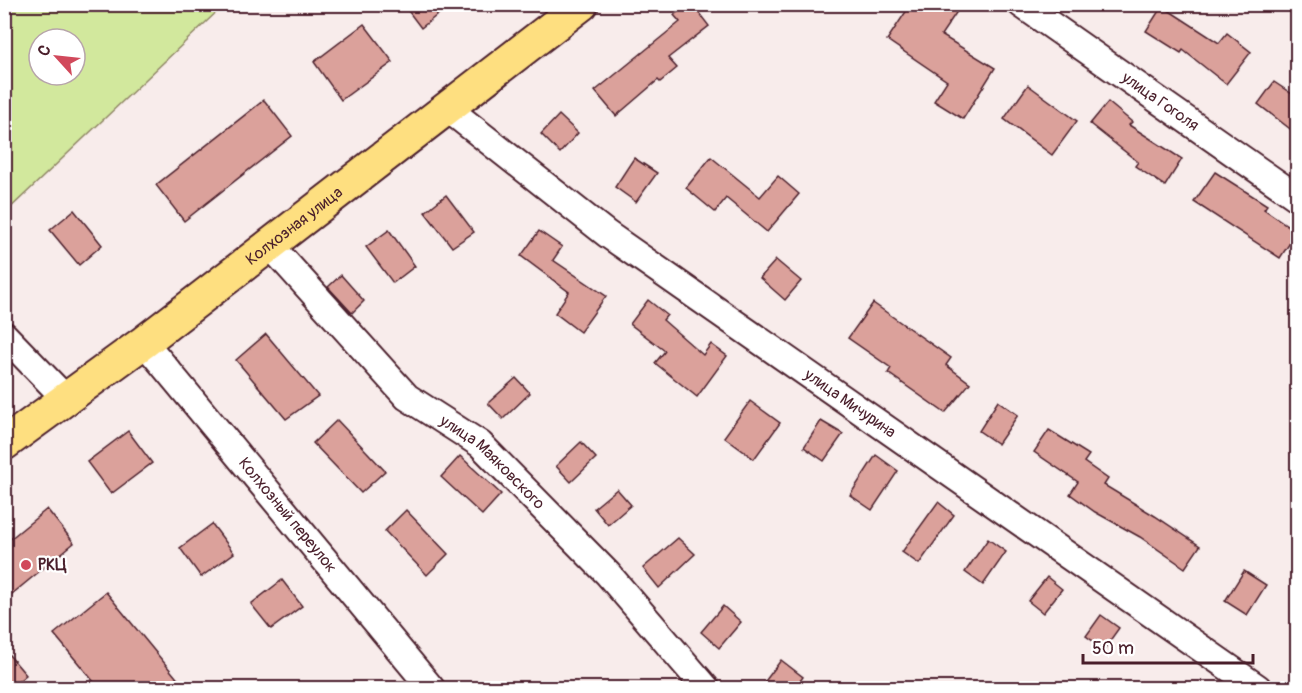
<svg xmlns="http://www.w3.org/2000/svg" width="1302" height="693" font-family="Pangolin,sans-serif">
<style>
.green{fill:#d2e89d;stroke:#8e8464;stroke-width:1.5;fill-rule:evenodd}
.building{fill:#dba19b;stroke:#4a1f2b;stroke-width:1.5}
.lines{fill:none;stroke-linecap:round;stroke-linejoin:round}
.minor-casing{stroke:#4a1f2b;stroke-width:30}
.major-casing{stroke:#4a1f2b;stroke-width:36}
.minor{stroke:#fff;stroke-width:26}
.major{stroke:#fedf80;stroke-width:32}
.poi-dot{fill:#d1495b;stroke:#fff;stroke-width:2}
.labels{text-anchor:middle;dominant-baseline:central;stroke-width:4.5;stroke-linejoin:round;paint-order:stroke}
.street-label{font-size:16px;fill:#4a1f2b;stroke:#fff}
.poi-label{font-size:16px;font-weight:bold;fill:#4a1f2b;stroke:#fff;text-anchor:start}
</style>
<rect width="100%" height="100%" fill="#f8eceb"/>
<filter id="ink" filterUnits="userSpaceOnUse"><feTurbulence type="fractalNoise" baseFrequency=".0167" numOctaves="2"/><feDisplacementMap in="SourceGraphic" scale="12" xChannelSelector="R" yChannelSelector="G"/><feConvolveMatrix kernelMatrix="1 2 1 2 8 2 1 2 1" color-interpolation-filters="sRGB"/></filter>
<g filter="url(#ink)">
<!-- green -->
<path class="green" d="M5,4H224V5L5,213ZM39,39H75V75H39Z"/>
<!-- building -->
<g class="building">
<path d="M403,4H451L421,28Z"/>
<path d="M688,4H692L709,26L668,58L677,68L660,82L658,80L616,116L595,91L680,22L674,15Z"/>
<path d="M911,4H962L941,35L995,68L963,119L934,101L947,81L887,40Z"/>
<path d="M1162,6L1219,43L1227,33L1251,52L1226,84L1183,50L1181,53L1146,31Z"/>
<path d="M364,24L393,62L341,100L314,62Z"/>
<path d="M1274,82L1298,98V135L1258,104Z"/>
<path d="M1028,85L1077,121L1052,155L1004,119Z"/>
<path d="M264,100L292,136L184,221L156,185Z"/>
<path d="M1108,102L1132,122L1129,125L1182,159L1165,186L1135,166L1138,162L1090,124Z"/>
<path d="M559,115L578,133L560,153L541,134Z"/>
<path d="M711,157L760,197L778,176L799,194L767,232L726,198L715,212L686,188Z"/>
<path d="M634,158L657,173L636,202L615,187Z"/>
<path d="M1215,172L1267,205L1264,209L1297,232L1280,258L1194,202Z"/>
<path d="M446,195L474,232L452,247L425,212Z"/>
<path d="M74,210L102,245L79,265L50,230Z"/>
<path d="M389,230L415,266L393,283L366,247Z"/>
<path d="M539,231L562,247L553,260L606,296L580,332L555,313L569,292L521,256Z"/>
<path d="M776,260L801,281L785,300L760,278Z"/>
<path d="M341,275L364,301L352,313L328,287Z"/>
<path d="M648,300L667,315L663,320L703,355L711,344L727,356L697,397L655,363L665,351L630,324Z"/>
<path d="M873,303L951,358L946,365L970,383L945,413L888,373L891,368L848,338Z"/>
<path d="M266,334L318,396L286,419L236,360Z"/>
<path d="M516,378L530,393L503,419L488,403Z"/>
<path d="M750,401L780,423L754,459L724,437Z"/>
<path d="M998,401L1018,415L998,444L979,431Z"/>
<path d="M337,420L385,471L361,493L313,443Z"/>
<path d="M821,421L843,434L824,461L804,447Z"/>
<path d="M1049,430L1089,455L1084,462L1108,479L1104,485L1155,516L1200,546L1185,568L1140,537L1095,512L1070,494L1078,482L1034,452Z"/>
<path d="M128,431L152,463L111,494L87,462Z"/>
<path d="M581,442L596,458L571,482L556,466Z"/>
<path d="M876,455L898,471L872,510L850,495Z"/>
<path d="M460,456L501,494L482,515L441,477Z"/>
<path d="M617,489L631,505L608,525L594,508Z"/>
<path d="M938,502L954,515L919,564L902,552Z"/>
<path d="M47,509L74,543L12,594L4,585V544Z"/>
<path d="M406,510L448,554L427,575L385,531Z"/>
<path d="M212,524L234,553L201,577L180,548Z"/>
<path d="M678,538L695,554L659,588L643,568Z"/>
<path d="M988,539L1006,552L983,585L965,572Z"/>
<path d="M1244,571L1266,585L1247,615L1225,601Z"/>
<path d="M1047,577L1062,589L1043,613L1028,601Z"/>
<path d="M282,580L302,606L271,629L251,604Z"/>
<path d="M106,592L185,688H99L54,634Z"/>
<path d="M723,606L741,622L719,648L701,632Z"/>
<path d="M1101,615L1119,628L1104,649L1086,636Z"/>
<path d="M4,649L26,675L10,688H4Z"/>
<path d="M781,660L803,677L795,688H760Z"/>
</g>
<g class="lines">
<defs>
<g id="minor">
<path id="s1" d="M1021,4L1298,198"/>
<path id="s2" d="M447,108L607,234L1258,688"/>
<path id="s3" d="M269,244L407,397L480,444L608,574L706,688"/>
<path d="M4,335L65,398"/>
<path id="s4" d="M144,342L431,688"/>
</g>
<g id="major">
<path id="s5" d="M4,444L144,342L582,4"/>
</g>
</defs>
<!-- minor casing -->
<use href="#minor" class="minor-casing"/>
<!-- major casing -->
<use href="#major" class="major-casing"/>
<!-- minor -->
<use href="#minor" class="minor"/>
<!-- major -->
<use href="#major" class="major"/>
</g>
</g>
<!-- markers -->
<circle class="poi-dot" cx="26" cy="565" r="6"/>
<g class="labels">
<!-- street labels -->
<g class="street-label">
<text stroke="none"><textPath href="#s1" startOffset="170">улица Гоголя</textPath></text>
<text stroke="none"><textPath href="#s5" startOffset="363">Колхозная улица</textPath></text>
<text stroke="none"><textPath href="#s2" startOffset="500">улица Мичурина</textPath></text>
<text stroke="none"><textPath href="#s3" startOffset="314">улица Маяковского</textPath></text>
<text stroke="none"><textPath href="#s4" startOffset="225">Колхозный переулок</textPath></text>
</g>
<!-- poi labels -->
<g class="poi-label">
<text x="38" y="565">РКЦ</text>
</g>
</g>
<!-- margin -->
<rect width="1302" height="693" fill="none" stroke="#fff" stroke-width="24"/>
<rect x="12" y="12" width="1278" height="669" fill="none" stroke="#4a1f2b" stroke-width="2" filter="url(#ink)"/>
<!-- north arrow -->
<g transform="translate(57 57) rotate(297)"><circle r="28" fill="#ffffff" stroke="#b7a5aa" stroke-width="1.5"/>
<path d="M0-4.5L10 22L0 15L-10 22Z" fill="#d1495b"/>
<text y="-9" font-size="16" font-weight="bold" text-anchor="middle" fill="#4a1f2b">С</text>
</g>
<!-- scale -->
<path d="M1083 654v9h170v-9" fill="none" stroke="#4a1f2b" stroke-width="3"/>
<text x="1092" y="654" font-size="18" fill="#4a1f2b" stroke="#ffffff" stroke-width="4.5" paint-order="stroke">50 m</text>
</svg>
